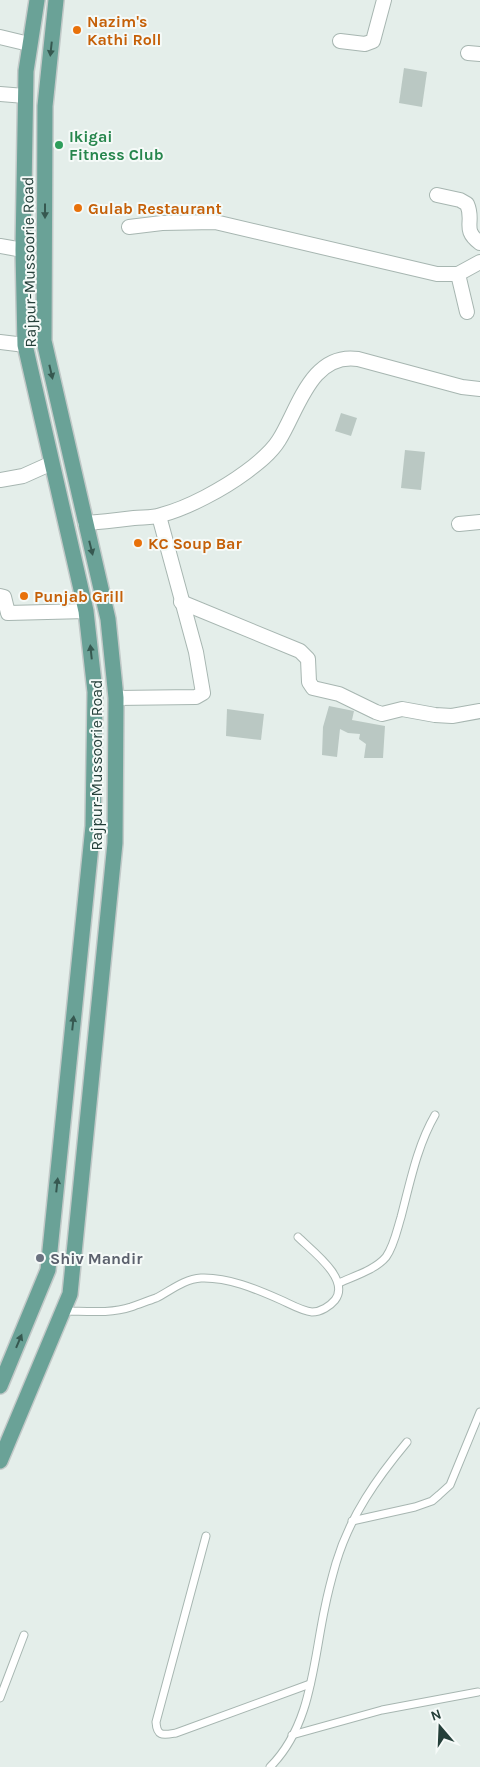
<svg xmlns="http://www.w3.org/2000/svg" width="480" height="1767" font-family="Karla,sans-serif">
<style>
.building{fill:#bac8c3}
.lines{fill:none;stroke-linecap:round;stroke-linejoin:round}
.service-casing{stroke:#a7b6b1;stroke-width:9}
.minor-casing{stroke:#a7b6b1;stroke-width:16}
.primary-casing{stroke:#c2c9c8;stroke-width:18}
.service{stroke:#fff;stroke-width:7}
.minor{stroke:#fff;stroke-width:14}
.primary{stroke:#6aa297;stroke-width:15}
.oneway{fill:#365850}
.food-dot{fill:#e8710a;stroke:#f5faf8;stroke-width:2}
.leisure-dot{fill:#2e9e5b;stroke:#f5faf8;stroke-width:2}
.worship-dot{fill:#6b7280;stroke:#f5faf8;stroke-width:2}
.labels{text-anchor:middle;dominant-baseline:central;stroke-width:4;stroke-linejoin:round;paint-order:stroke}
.food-label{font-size:16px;font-weight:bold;fill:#c56008;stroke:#f5faf8;text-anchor:start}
.leisure-label{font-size:16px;font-weight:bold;fill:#27864d;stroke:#f5faf8;text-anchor:start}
.street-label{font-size:16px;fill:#243f39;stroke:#f5faf8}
.worship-label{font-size:16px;font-weight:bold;fill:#5b616d;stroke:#f5faf8;text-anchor:start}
</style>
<rect width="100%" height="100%" fill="#e4eeea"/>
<!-- building -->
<g class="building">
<path d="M404,68L427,72L422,107L399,103Z"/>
<path d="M341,413L357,418L351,436L335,431Z"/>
<path d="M405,450L425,452L421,490L401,488Z"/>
<path d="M329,706L354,711L352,720L385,726L383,758H364L366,744L359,739L360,734L348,733L340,729L337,757L322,755L323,727Z"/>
<path d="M227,709L264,714L261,740L226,736Z"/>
</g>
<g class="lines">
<defs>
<g id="service">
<path d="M339,1283C354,1276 375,1270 386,1257C394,1246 397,1230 401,1217C410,1183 417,1146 435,1115"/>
<path d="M63,1311C85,1311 110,1314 131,1307C139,1304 148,1301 156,1298C170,1291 184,1279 201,1278C228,1277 256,1289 281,1300C290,1304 302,1311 312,1312C321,1312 330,1306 335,1300C351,1279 311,1250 298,1237"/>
<path d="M352,1521L415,1507L432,1501L439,1495L450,1485L480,1412"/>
<path d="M206,1536L156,1722C157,1737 163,1735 176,1733L310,1684"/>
<path d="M0,1698L24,1635"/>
<path d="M292,1735L382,1710L478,1692"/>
<path d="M270,1767C312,1725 313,1662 325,1607C328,1592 332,1577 336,1563C350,1516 377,1478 407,1442"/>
</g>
<g id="minor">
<path d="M0,37L29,44"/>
<path d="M340,41L365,44L373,41L384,0"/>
<path d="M468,53L480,54"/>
<path d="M0,94L25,96"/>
<path d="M437,195L460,200L467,204C475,222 461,229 480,243"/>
<path d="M129,227L162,223L215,222L437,274H458L480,262"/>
<path d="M0,246L23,250"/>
<path d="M458,274L467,312"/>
<path d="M0,342L25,345"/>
<path d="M0,480L23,476L52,463"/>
<path d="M85,523C101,522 118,520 134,518C143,517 153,518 161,515C188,508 223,489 246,472C258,463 271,453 279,440C298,410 311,352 358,359L462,387L480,389"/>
<path d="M459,524L480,522"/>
<path d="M0,596L4,597L8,613L86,611"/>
<path d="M181,602L300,651L308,659L309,682L313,688L339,694L376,712L382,714L402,709L435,715L452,716L480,711"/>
<path d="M116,698L196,697L203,693L196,652L159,516"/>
</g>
<g id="primary">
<path d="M0,1386L48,1270L93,826L95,692L86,611L25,345L23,250L26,71L37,0"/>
<path d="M0,1461L70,1294L115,843L116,698L108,619L44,341L45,106L56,0"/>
</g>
</defs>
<!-- service casing -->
<use href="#service" class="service-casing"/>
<!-- minor casing -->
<use href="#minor" class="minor-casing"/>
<!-- primary casing -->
<use href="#primary" class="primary-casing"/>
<!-- service -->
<use href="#service" class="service"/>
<!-- minor -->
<use href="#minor" class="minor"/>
<!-- primary -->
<use href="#primary" class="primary"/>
</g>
<!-- one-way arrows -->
<defs><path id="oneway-solid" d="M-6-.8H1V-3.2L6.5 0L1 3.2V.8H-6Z" transform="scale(1.25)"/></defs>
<g class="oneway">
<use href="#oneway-solid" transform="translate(51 49) rotate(96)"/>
<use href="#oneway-solid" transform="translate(45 211) rotate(90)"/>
<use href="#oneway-solid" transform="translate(51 372) rotate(77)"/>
<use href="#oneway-solid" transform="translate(91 548) rotate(76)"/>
<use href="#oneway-solid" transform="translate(91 652) rotate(-96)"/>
<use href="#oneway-solid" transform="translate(73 1023) rotate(-84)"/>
<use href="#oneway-solid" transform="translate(57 1185) rotate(-84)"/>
<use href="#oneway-solid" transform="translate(19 1341) rotate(-67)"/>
</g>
<!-- markers -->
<g class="food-dot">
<circle cx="77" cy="30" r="5"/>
<circle cx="78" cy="208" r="5"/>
<circle cx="138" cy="543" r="5"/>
<circle cx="24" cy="596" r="5"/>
</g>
<circle class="leisure-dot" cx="59" cy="145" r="5"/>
<circle class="worship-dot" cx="40" cy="1258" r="5"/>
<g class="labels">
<!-- food labels -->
<g class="food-label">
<text x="87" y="21">Nazim's<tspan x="87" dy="18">Kathi Roll</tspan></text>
<text x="88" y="208">Gulab Restaurant</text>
<text x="148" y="543">KC Soup Bar</text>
<text x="34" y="596">Punjab Grill</text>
</g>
<!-- leisure labels -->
<g class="leisure-label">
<text x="69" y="136">Ikigai<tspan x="69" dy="18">Fitness Club</tspan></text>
</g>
<!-- street labels -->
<g class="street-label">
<text transform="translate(29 262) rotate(-91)">Rajpur-Mussoorie Road</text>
<text transform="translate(96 765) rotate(-90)">Rajpur-Mussoorie Road</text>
</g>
<!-- worship labels -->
<g class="worship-label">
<text x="50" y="1258">Shiv Mandir</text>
</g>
</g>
<!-- north arrow -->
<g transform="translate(440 1727) rotate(341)" stroke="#f5faf8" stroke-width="4" paint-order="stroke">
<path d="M0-4L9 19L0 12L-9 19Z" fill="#243f39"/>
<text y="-8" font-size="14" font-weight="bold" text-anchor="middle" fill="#243f39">N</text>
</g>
</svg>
